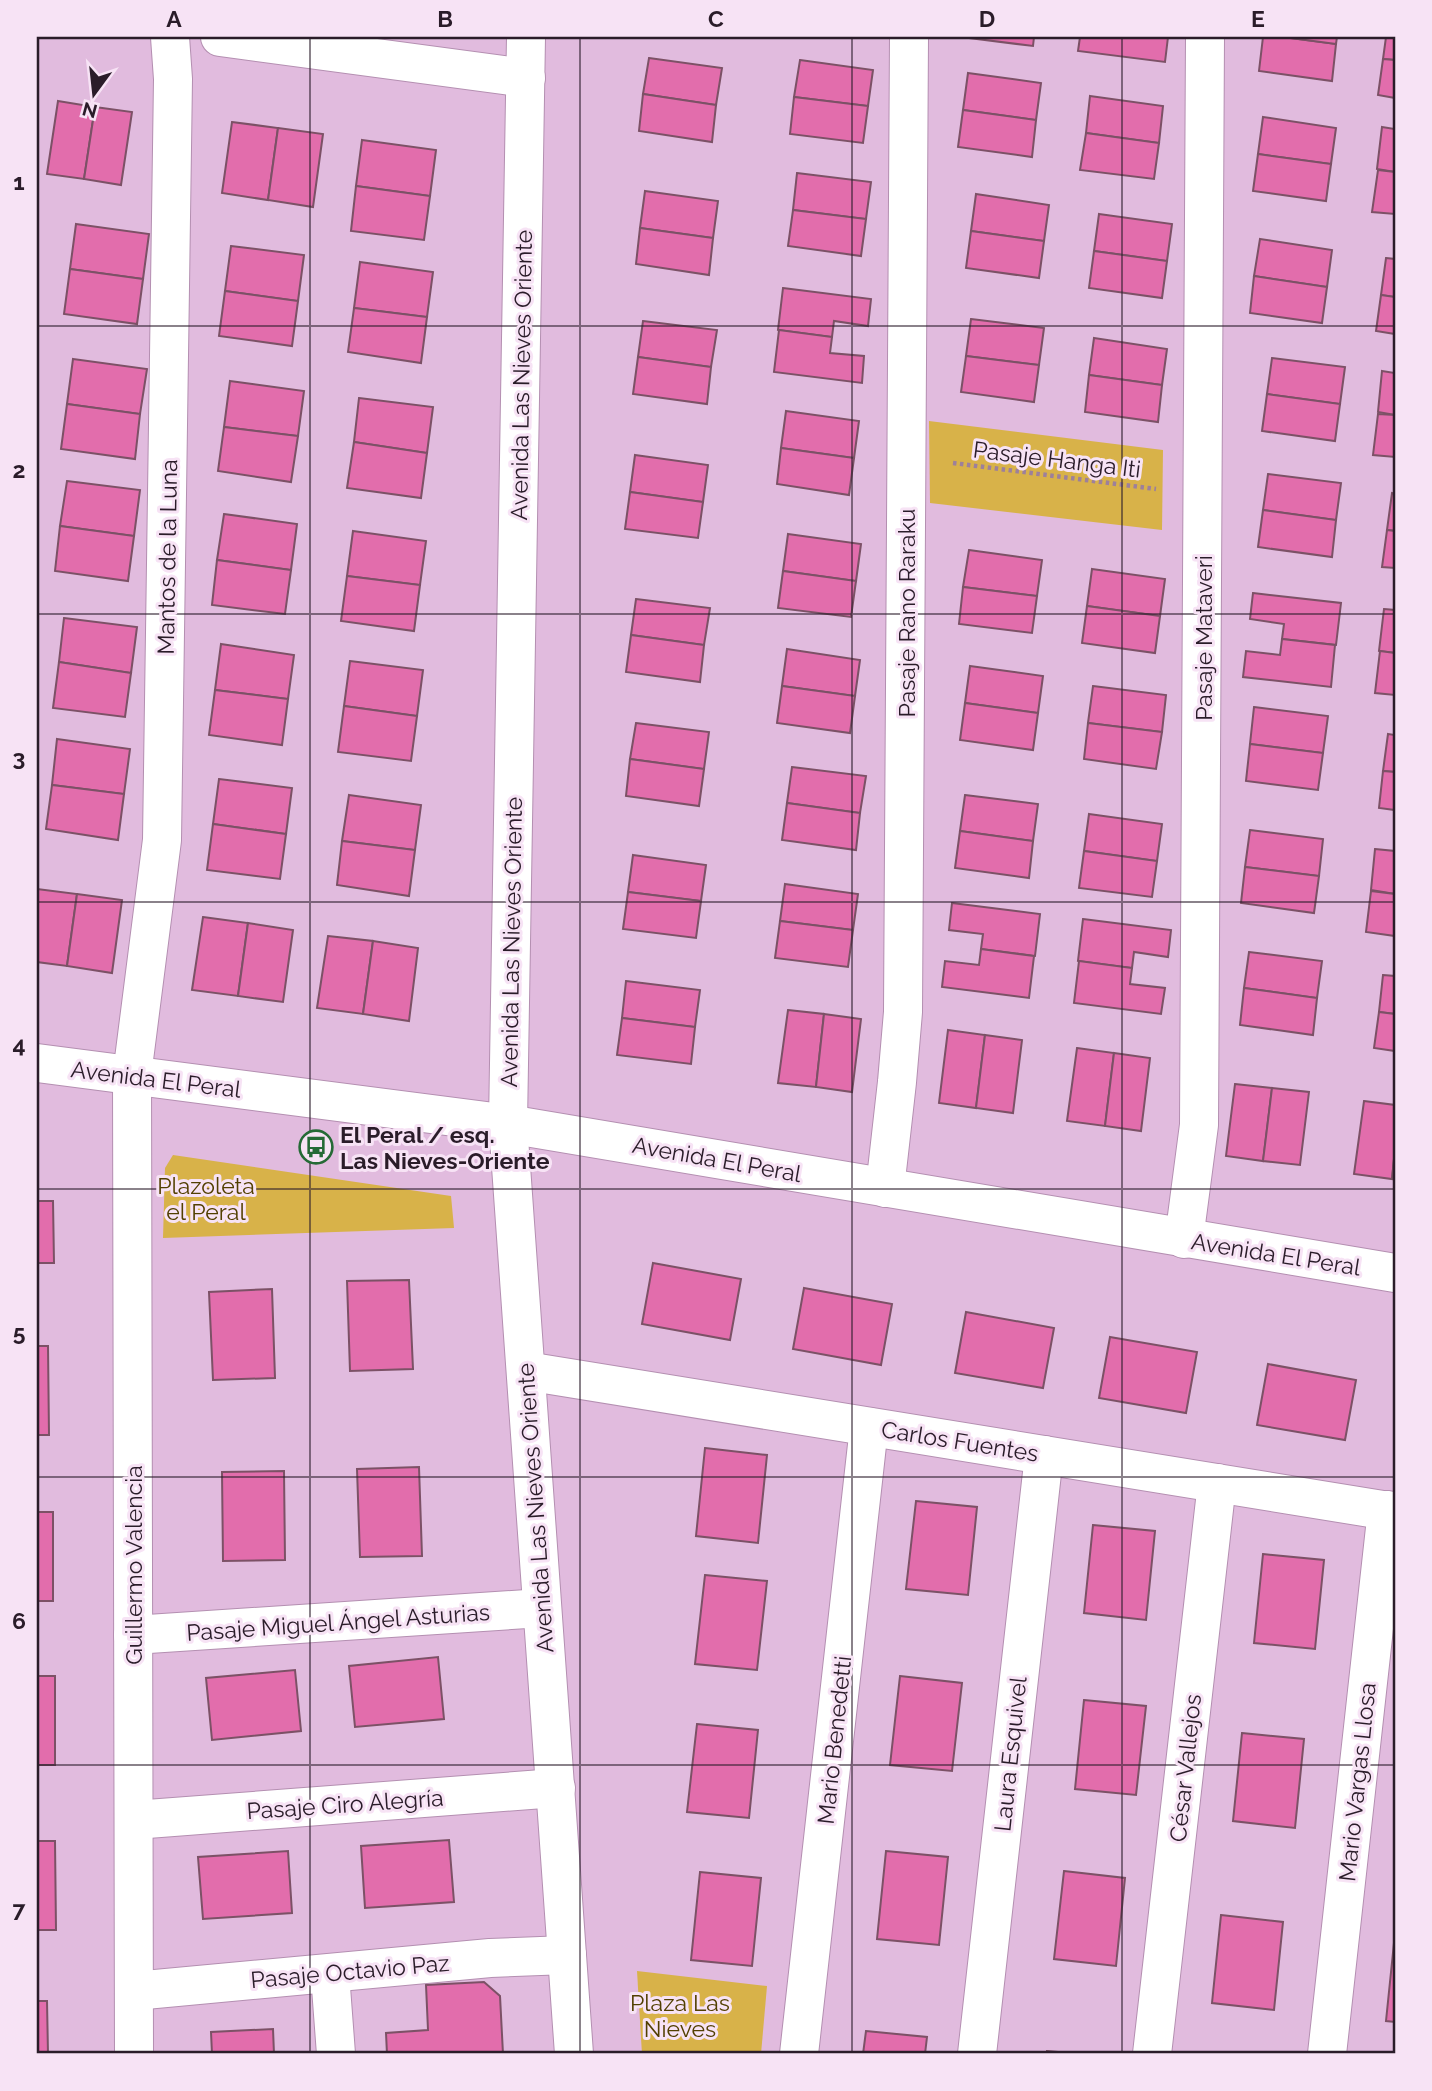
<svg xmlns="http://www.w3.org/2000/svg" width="1432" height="2091" font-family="Raleway,sans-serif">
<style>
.green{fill:#d8b249}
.building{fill:#e26dac;stroke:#7c5166;stroke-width:2}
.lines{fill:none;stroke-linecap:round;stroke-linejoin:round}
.street-casing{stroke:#b48fb1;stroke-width:40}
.secondary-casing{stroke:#b48fb1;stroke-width:40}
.path{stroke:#9d809b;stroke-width:4.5;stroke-dasharray:3.5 3.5;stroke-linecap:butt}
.street{stroke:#fff;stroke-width:38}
.secondary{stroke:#fff;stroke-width:38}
.grid{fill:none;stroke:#2a1c29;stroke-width:2;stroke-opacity:0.55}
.labels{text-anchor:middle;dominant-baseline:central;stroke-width:6;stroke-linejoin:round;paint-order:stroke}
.street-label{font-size:23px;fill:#2a1c29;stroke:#f7e3f5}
.poi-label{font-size:23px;font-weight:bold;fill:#2a1c29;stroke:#f7e3f5;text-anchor:start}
.park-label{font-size:23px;fill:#523f01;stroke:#f7e3f5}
.neatline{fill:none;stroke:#2a1c29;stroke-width:2.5}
.grid-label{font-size:23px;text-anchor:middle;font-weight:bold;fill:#2a1c29}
</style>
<rect width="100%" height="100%" fill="#e1bbde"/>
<!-- green -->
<g class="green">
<path d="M929,421L1163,450L1162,530L930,503Z"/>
<path d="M173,1155L451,1196L454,1228L163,1238L165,1168Z"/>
<path d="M637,1971L767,1986L761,2054H642Z"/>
</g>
<!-- building -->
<g class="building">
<path d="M961,37H1034L1033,46Z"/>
<path d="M1080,37H1168L1165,62L1078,51Z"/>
<path d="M1263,37H1283L1336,44L1332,81L1259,71Z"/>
<path d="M1283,37H1337L1336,44Z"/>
<path d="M1386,37H1395V60L1383,59Z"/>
<path d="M649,58L722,68L716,105L643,94Z"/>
<path d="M1383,59L1395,60V98L1378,95Z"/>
<path d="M800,60L873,70L868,106L794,97Z"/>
<path d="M968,73L1041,83L1036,120L963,110Z"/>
<path d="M643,94L716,105L712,142L639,131Z"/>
<path d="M1090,96L1163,106L1159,143L1086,133Z"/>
<path d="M794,97L868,106L863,143L790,134Z"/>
<path d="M58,101L95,107L84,179L47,174Z"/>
<path d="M95,107L132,112L121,185L84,179Z"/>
<path d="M963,110L1036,120L1032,157L958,147Z"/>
<path d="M1263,117L1336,128L1331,164L1258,154Z"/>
<path d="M232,122L278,128L268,200L222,193Z"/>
<path d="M1382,127L1395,129V172L1377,169Z"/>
<path d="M278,128L323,134L313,207L268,200Z"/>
<path d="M1086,133L1159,143L1154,179L1080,170Z"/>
<path d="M362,140L436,150L430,196L356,186Z"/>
<path d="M1258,154L1331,164L1326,201L1253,191Z"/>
<path d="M1378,170L1395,172V214L1372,212Z"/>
<path d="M797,173L871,182L866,219L793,210Z"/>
<path d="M356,186L430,196L424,240L351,231Z"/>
<path d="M645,191L718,201L713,238L640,228Z"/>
<path d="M976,194L1049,205L1044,241L971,231Z"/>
<path d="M793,210L866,219L861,256L788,246Z"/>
<path d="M1099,214L1172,224L1167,261L1094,251Z"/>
<path d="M76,224L149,234L143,279L70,269Z"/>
<path d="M640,228L713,238L709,275L636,264Z"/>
<path d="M971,231L1044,241L1039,278L966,268Z"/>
<path d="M1260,239L1332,250L1327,287L1254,276Z"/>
<path d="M231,246L304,255L298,301L225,291Z"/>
<path d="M1094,251L1167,261L1162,298L1089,288Z"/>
<path d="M1386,258L1395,259V297L1381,295Z"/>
<path d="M360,262L433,272L427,317L354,308Z"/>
<path d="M70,269L143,279L137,324L64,314Z"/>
<path d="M1254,276L1327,287L1322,323L1250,313Z"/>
<path d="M783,288L871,299L868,326L834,321L832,337L778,330Z"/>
<path d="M225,291L298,301L292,346L219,336Z"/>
<path d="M1381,295L1395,297V334L1376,331Z"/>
<path d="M354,308L427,317L421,363L348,352Z"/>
<path d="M971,319L1044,328L1039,365L966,356Z"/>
<path d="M643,321L717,330L711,367L638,357Z"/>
<path d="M779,330L832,337L830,353L864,356L862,383L774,372Z"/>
<path d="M1094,338L1167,349L1162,385L1089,375Z"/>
<path d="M966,356L1039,365L1034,402L961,392Z"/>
<path d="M638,357L711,367L707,404L633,394Z"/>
<path d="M1272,358L1345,367L1340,404L1267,394Z"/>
<path d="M73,359L147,369L140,414L67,404Z"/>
<path d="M1382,371L1395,373V415L1378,412Z"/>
<path d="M1089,375L1162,385L1158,422L1085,412Z"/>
<path d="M230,381L304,391L298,436L224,427Z"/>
<path d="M1267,394L1340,404L1335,441L1262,431Z"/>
<path d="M359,398L433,407L427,453L354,442Z"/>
<path d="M67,404L140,414L135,459L61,449Z"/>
<path d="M786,411L859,421L854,458L781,448Z"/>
<path d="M1378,414L1395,415V457L1373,455Z"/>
<path d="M224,427L298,436L291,482L218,471Z"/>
<path d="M354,442L427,453L421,498L347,488Z"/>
<path d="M781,448L854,458L849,495L777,484Z"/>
<path d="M635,455L708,465L703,502L630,492Z"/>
<path d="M1268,474L1341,483L1336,520L1263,510Z"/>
<path d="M67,481L140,490L134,536L60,526Z"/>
<path d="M630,492L703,502L698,538L625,529Z"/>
<path d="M1392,493L1395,494V531L1387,530Z"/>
<path d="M1263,510L1336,520L1332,557L1258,547Z"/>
<path d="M224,514L297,524L291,570L217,560Z"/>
<path d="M60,526L134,536L128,581L55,571Z"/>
<path d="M1387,530L1395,531V568L1382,567Z"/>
<path d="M353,531L426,541L420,585L347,576Z"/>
<path d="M788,534L861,544L856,581L783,571Z"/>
<path d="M969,550L1042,560L1037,596L963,587Z"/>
<path d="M217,560L291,570L285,614L212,605Z"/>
<path d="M1092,569L1165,579L1160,616L1087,606Z"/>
<path d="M783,571L856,581L851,617L778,608Z"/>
<path d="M347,576L420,585L414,631L341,621Z"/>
<path d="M963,587L1037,596L1032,633L959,624Z"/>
<path d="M1253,593L1341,603L1336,645L1282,639L1284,624L1250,619Z"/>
<path d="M636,599L710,608L704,645L631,635Z"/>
<path d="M1087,606L1160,616L1155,653L1082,643Z"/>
<path d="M1384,609L1395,610V653L1379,651Z"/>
<path d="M64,618L137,627L131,673L59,662Z"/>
<path d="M631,635L704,645L700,682L626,672Z"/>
<path d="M1282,639L1335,645L1331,687L1243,677L1246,651L1280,655Z"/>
<path d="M221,644L294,655L288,699L215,690Z"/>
<path d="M787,649L860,660L855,696L782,686Z"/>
<path d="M1380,651L1395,653V695L1375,693Z"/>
<path d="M350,661L423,670L417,716L344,706Z"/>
<path d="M59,662L131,673L125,717L53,708Z"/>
<path d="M970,666L1043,676L1038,713L965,703Z"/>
<path d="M782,686L855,696L850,733L777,723Z"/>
<path d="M1093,686L1166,695L1162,732L1088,723Z"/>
<path d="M215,690L288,699L282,745L209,735Z"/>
<path d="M965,703L1038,713L1033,750L960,740Z"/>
<path d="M344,706L417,716L411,761L338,752Z"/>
<path d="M1254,707L1328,716L1323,753L1250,744Z"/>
<path d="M636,723L709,732L704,769L630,759Z"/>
<path d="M1088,723L1162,732L1156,769L1084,759Z"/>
<path d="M1388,734L1395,735V772L1383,771Z"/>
<path d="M57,739L130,749L124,794L52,785Z"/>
<path d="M1250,744L1323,753L1318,790L1246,781Z"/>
<path d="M630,759L704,769L699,806L626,796Z"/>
<path d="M792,767L866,776L860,813L787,803Z"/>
<path d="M1383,771L1395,772V810L1379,808Z"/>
<path d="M219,779L292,788L286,834L213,824Z"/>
<path d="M52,785L124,794L118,840L46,829Z"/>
<path d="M349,795L421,805L415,850L342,841Z"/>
<path d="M965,795L1038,804L1033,841L960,831Z"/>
<path d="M787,803L860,813L856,850L782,840Z"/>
<path d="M1089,814L1162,824L1157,861L1084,851Z"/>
<path d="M213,824L286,834L280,879L207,870Z"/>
<path d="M1250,830L1323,839L1319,876L1245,867Z"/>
<path d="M960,831L1033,841L1029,878L955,868Z"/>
<path d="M342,841L415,850L409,896L337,885Z"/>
<path d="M1375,849L1395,851V894L1371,890Z"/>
<path d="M1084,851L1157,861L1152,897L1079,888Z"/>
<path d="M633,855L706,865L701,901L628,892Z"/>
<path d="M1245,867L1319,876L1314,913L1241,903Z"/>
<path d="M785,884L858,894L853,930L780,921Z"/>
<path d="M37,889L77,894L67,966L37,962Z"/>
<path d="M1371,891L1395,894V936L1366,932Z"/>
<path d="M628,892L701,901L696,938L623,929Z"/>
<path d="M77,894L122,900L112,973L67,966Z"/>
<path d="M952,903L1040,914L1035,956L981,949L983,934L949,930Z"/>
<path d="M203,917L248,923L238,996L192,990Z"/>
<path d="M1083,919L1171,930L1168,957L1134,952L1132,968L1078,961Z"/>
<path d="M780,921L853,930L848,967L775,958Z"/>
<path d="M248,923L293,930L283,1002L238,996Z"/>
<path d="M328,936L373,941L363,1014L317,1008Z"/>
<path d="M373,941L418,948L409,1021L363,1014Z"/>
<path d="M981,949L1034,956L1029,998L942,987L945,961L979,965Z"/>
<path d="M1249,952L1322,961L1317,998L1244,988Z"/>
<path d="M1079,961L1132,968L1130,984L1165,988L1161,1014L1074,1003Z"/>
<path d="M1383,975L1395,976V1014L1379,1012Z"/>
<path d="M626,981L700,990L695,1027L622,1018Z"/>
<path d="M1244,988L1317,998L1313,1035L1240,1025Z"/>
<path d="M788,1010L824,1014L816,1087L778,1083Z"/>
<path d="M1379,1012L1395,1014V1051L1374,1048Z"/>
<path d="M824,1014L861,1019L852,1092L816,1087Z"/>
<path d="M622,1018L695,1027L691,1064L617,1055Z"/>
<path d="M948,1030L985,1035L976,1108L939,1103Z"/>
<path d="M985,1035L1022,1040L1013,1113L976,1108Z"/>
<path d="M1077,1048L1114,1053L1105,1126L1067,1121Z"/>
<path d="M1114,1053L1150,1058L1141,1131L1105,1126Z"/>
<path d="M1235,1084L1272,1088L1263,1161L1226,1156Z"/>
<path d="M1272,1088L1309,1092L1300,1165L1263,1161Z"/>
<path d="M1364,1101L1395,1105V1149L1392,1179L1354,1174Z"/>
<path d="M1395,1149V1179H1392Z"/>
<path d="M37,1201H53L54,1263H37Z"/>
<path d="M653,1263L741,1279L730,1340L642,1324Z"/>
<path d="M409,1280L413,1369L350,1371L347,1281Z"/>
<path d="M804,1288L892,1304L881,1365L793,1349Z"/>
<path d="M272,1289L275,1378L213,1380L209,1292Z"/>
<path d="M966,1312L1054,1328L1043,1388L955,1373Z"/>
<path d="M1110,1337L1197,1352L1186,1413L1099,1398Z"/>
<path d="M37,1346H48L49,1435H37Z"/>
<path d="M1268,1364L1356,1380L1345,1440L1257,1425Z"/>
<path d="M705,1448L767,1455L758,1543L696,1536Z"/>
<path d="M419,1467L422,1556L360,1557L357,1469Z"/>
<path d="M284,1471L285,1560L223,1561L222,1472Z"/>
<path d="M916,1501L977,1507L968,1595L906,1589Z"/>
<rect x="37" y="1512" width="16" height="89"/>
<path d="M1093,1525L1155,1531L1146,1620L1084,1613Z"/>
<path d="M1263,1554L1324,1560L1315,1649L1254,1643Z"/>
<path d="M705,1575L767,1581L757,1670L695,1664Z"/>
<path d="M438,1657L444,1719L355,1727L349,1666Z"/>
<path d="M295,1670L301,1731L212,1740L206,1678Z"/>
<rect x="37" y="1676" width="18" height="89"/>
<path d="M900,1676L962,1683L952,1771L890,1765Z"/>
<path d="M1084,1700L1146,1706L1136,1795L1075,1789Z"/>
<path d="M697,1724L758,1730L749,1818L687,1812Z"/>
<path d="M1242,1733L1304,1739L1295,1828L1233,1821Z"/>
<path d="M449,1840L454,1902L365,1908L361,1846Z"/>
<path d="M37,1841H55L56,1930H37Z"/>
<path d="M288,1851L292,1913L203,1919L198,1857Z"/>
<path d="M886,1851L948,1857L939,1945L877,1939Z"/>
<path d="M1064,1871L1125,1878L1116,1966L1054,1959Z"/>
<path d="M700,1872L761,1878L752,1966L691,1960Z"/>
<path d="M1221,1915L1283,1922L1274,2010L1212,2003Z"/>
<path d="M1395,1933V2022L1386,2021Z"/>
<path d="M484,1982L500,1996L503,2054H387L386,2033L428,2030L426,1985Z"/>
<path d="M37,2001H47L48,2054H37Z"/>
<path d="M273,2029L274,2054H212L211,2032Z"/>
<path d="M866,2031L927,2037L925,2054H863Z"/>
<path d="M1047,2051L1081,2054H1047Z"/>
</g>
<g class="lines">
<defs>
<g id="street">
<path d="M220,37L526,78"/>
<path d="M885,1188L897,1082L903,1012L909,37"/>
<path d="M1184,1239L1199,1125L1205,37"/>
<path d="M526,1371L1395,1512"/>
<path d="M133,1635L542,1608"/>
<path d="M134,1820L556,1788"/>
<path d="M330,1974L336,2054"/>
<path d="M134,1991L490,1958L567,1955"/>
<path d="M134,2054L132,1075L162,840L173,79L170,37"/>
<path d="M799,2054L869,1427"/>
<path d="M977,2054L1044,1455"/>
<path d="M1152,2054L1217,1483"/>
<path d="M1327,2054L1387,1510"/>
</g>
<g id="secondary">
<path d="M526,37L508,1124L574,2054"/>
<path d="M37,1063L508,1124L1395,1273"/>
</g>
</defs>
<!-- street casing -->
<use href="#street" class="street-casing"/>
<!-- secondary casing -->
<use href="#secondary" class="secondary-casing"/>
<!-- path -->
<path class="path" d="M953,463L1156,489"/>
<!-- street -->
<use href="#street" class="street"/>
<!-- secondary -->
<use href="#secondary" class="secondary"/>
</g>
<!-- grid -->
<path class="grid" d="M310,37V2054M580,37V2054M852,37V2054M1122,37V2054M37,326H1395M37,614H1395M37,902H1395M37,1189H1395M37,1477H1395M37,1765H1395"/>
<!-- icons -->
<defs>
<symbol id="bus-ring" viewBox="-11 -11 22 22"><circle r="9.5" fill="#f7e3f5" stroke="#256a36" stroke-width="1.5"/><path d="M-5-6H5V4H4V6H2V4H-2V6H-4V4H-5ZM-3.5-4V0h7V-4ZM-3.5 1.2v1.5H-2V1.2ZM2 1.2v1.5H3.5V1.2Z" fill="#256a36"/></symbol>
</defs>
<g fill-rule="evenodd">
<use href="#bus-ring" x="297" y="1128" width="38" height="38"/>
</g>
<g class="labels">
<!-- street labels -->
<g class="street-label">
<text transform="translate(521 375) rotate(-89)">Avenida Las Nieves Oriente</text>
<text transform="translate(1057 459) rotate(7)">Pasaje Hanga Iti</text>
<text transform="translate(167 557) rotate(-89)">Mantos de la Luna</text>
<text transform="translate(906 613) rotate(-90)">Pasaje Rano Raraku</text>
<text transform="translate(1203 638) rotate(-90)">Pasaje Mataveri</text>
<text transform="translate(511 942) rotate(-89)">Avenida Las Nieves Oriente</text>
<text transform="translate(156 1079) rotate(7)">Avenida El Peral</text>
<text transform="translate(717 1159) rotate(10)">Avenida El Peral</text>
<text transform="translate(1276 1254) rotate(9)">Avenida El Peral</text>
<text transform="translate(960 1441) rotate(9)">Carlos Fuentes</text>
<text transform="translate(535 1508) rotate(-94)">Avenida Las Nieves Oriente</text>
<text transform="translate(133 1565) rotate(-90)">Guillermo Valencia</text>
<text transform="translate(338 1622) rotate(-4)">Pasaje Miguel Ángel Asturias</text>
<text transform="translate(834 1740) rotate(-84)">Mario Benedetti</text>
<text transform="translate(1010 1754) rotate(-84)">Laura Esquivel</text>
<text transform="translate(1185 1768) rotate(-84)">César Vallejos</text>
<text transform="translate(1357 1782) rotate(-84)">Mario Vargas Llosa</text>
<text transform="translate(345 1804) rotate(-4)">Pasaje Ciro Alegría</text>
<text transform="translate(350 1971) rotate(-5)">Pasaje Octavio Paz</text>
</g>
<!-- poi labels -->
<g class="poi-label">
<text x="340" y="1134">El Peral / esq.<tspan x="340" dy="26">Las Nieves-Oriente</tspan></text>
</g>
<!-- park labels -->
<g class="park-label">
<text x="206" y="1185">Plazoleta<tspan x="206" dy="26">el Peral</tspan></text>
<text x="680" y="2002">Plaza Las<tspan x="680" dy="26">Nieves</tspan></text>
</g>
</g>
<!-- border -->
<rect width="1432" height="2091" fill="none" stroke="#f7e3f5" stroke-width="77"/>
<!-- north arrow -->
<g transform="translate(94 94) rotate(195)" stroke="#f7e3f5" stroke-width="5" paint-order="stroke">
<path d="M0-5L12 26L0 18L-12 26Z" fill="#2a1c29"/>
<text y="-10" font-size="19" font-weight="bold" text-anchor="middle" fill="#2a1c29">N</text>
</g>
<rect x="38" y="38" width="1356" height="2014" class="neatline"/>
<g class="grid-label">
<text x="174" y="27">A</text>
<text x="445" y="27">B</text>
<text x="716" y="27">C</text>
<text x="987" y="27">D</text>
<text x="1258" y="27">E</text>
<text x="19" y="190">1</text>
<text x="19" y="478">2</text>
<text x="19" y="766">3</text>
<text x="19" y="1053">4</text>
<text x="19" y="1341">5</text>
<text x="19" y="1629">6</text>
<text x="19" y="1917">7</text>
</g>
</svg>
